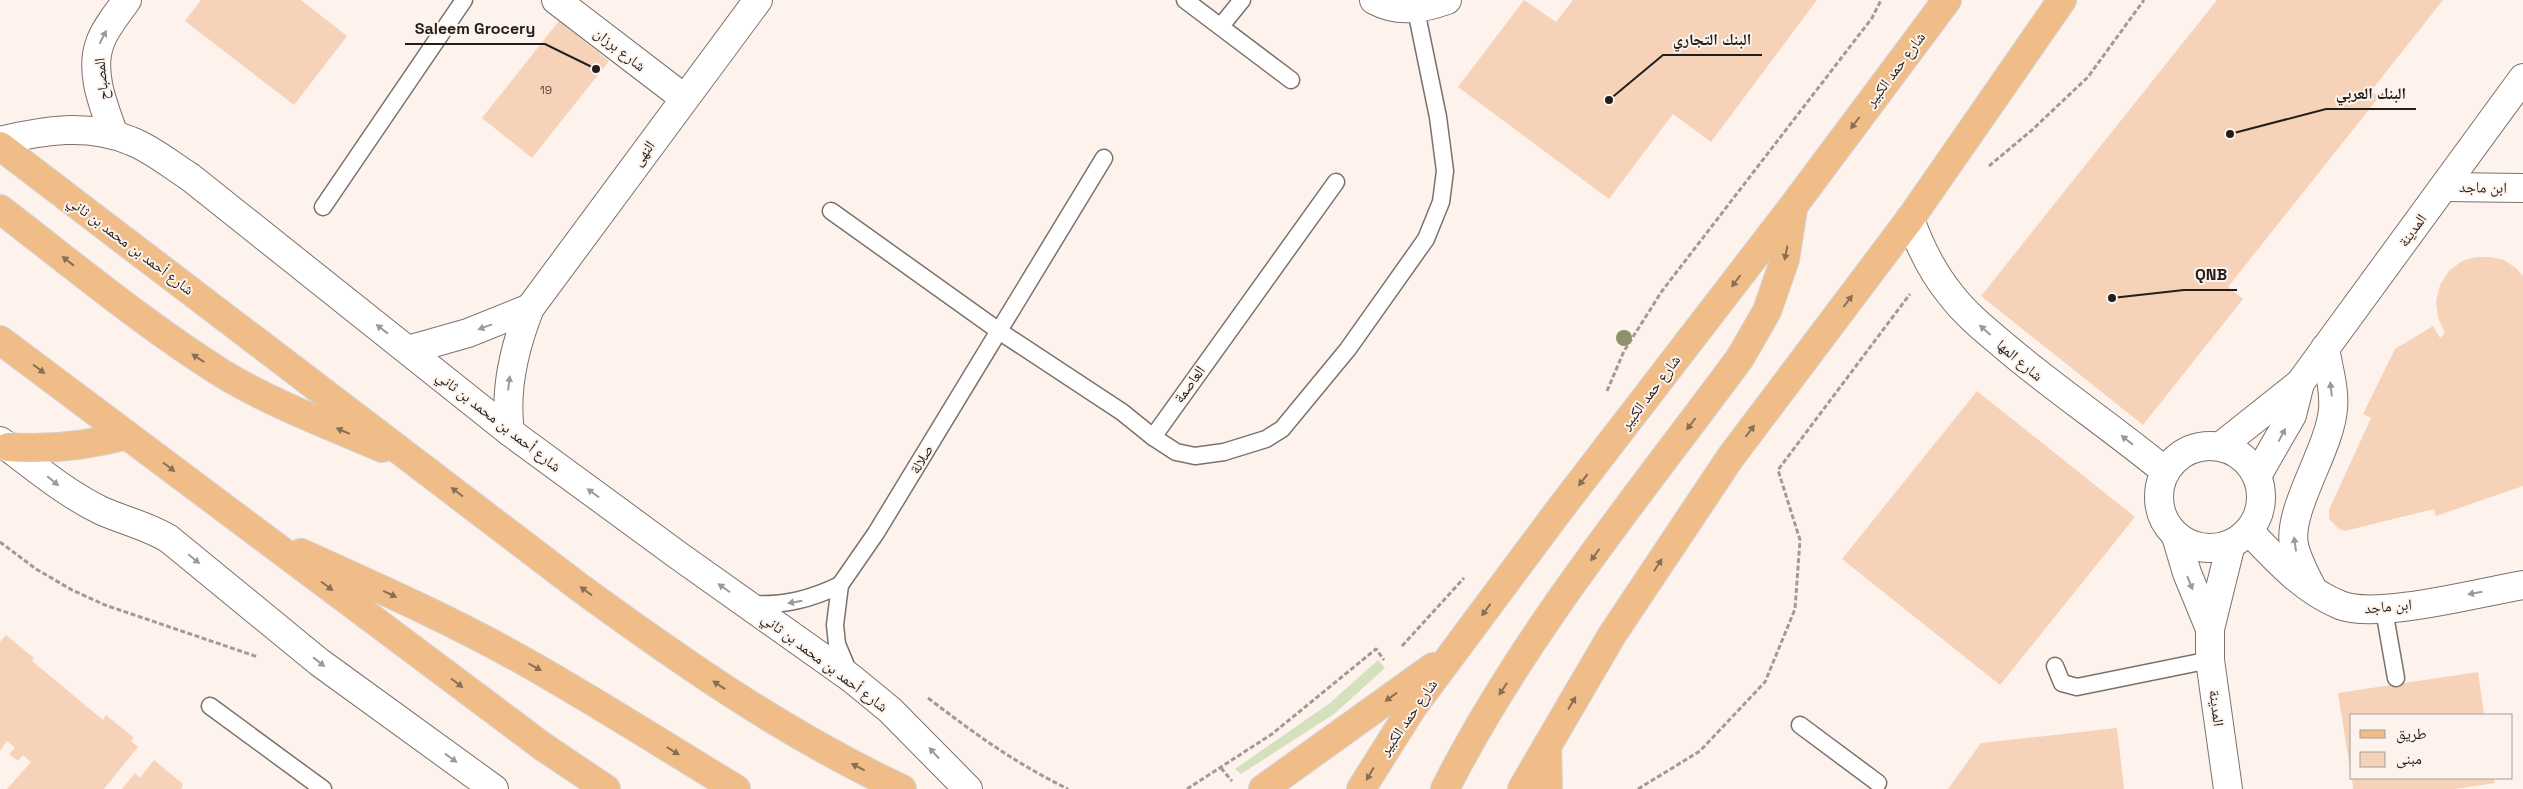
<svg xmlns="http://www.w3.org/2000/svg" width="2523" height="789" font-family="'Space Grotesk','Noto Naskh Arabic',sans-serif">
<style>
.green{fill:#d5e0bc}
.building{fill:#f6d2b9}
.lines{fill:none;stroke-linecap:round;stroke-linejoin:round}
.service-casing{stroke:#7b726c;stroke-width:19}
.minor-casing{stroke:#7b726c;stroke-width:30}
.primary-casing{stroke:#d3d2d1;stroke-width:30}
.path{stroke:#a29b95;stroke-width:3;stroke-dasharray:5 2.5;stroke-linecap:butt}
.service{stroke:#fff;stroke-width:16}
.minor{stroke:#fff;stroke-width:28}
.primary{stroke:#f0bd89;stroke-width:28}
.tree{fill:#8e916b}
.oneway{fill:#9b9a98}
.oneway2{fill:#886e52}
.labels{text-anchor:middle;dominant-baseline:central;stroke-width:4;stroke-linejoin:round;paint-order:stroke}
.number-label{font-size:12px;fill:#564b42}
.street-label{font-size:15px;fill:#211e1b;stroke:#fdf3ec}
.leader{fill:none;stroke:#211e1b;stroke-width:2}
.callout-dot{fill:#211e1b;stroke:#fdf3ec;stroke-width:2}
.callout-label{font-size:16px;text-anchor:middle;font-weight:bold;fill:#211e1b;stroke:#fdf3ec;stroke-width:4;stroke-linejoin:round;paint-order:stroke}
</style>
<rect width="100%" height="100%" fill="#fdf3ec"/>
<!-- green -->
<path class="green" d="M1378,660L1385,668L1334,714L1241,774L1235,769L1330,703Z"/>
<!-- building -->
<g class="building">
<path d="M201,0H301L347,36L294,105L185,21Z"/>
<path d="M1524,0L1556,22L1573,0H1817L1711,142L1673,114L1609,199L1458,87Z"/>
<path d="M2217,0H2443L2371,91L2379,97L2228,287L2243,299L2143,425L1981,296Z"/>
<path d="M559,21L609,61L532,158L482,118Z"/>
<path d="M2476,257H2490L2504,260L2516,268L2523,276V486L2436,516L2434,509L2345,531L2339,529L2329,519V510L2371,418L2363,414L2395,349L2433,326L2440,338L2445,333L2438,318L2436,301L2440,285L2449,271L2462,261Z"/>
<path d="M1977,391L2135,517L2000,685L1842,559Z"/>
<path d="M6,635L34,658L32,661L103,720L106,715L134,738L131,741L138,747L104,789H7L31,762L23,755L18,761L9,754L15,748L7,741L0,751V642Z"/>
<path d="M2478,672L2484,715H2352L2351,775L2338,693Z"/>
<path d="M2117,728L2124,789H1948L1981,743Z"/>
<path d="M154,760L183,784L181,789H122L135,773L140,778Z"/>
<path d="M2352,778H2494L2495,783L2454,789H2353Z"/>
</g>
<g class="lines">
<defs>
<g id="service">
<path d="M1185,0L1291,80"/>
<path d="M1221,26L1242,0"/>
<path d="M323,207L464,0"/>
<path d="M831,211L999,331L1122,412L1153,437L1336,182"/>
<path d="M1153,437L1176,452L1195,456L1224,452L1266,439L1282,429L1348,349L1426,239L1441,202L1445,171L1438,117L1416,10"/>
<path d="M751,604C784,606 811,599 840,585"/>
<path d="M2384,610L2396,678"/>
<path d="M2055,666L2062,683L2077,687L2210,660"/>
<path d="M849,673L837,644L835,625L840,585L876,533L1104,158"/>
<path d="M210,706L323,789"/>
<path d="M1800,725L1878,783"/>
</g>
<g id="minor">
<path d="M556,0L684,98"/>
<path d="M1374,0C1398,13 1422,9 1447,0"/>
<path d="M114,135C104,107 89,72 100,43C105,28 118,13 127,0"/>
<path d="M0,141C44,130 88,123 131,141C152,149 171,165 190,177L510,432L679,556L851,678L890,710L968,789"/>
<path d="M2444,187L2523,188"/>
<path d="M1910,219C1920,247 1932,272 1951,295C1967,316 1989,333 2009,350C2059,392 2114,429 2165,471"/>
<path d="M408,350L468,333L530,308"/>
<path d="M510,432C504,389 514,348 530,308L758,0"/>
<path d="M0,441C33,466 65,493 102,511C125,521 148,526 169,539L319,662L494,789"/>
<circle cx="2210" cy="497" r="51"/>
<path d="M2221,446L2300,383L2523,78"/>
<path d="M2257,476L2292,415L2300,383"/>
<path d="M2249,531C2276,559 2303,590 2340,605C2376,620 2481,592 2523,585"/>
<path d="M2176,536L2187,573L2210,629"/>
<path d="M2312,588C2305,574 2297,560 2294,545C2287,510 2330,449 2333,409C2335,389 2328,367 2325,348"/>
<path d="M2228,789L2210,660V629L2231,544"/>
</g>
<g id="primary">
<path d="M0,146L579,587C682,662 786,735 902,789"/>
<path d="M0,209C73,265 145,325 223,374C273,404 329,425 382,448"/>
<path d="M0,340L542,746L606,789"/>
<path d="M8,447C49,450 87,446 127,435"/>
<path d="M301,553C376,587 451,620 522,660C595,701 665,746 736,789"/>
<path d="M1547,746L1548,789"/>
<path d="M1263,789L1433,667"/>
<path d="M1361,789L1412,708L1560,509L1794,205L1947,0"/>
<path d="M1445,789C1523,635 1638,496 1740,358L1767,311L1785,259L1793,209"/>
<path d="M1522,789L1612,635L1730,458L1910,219L2062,0"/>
</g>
</defs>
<!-- service casing -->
<use href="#service" class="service-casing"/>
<!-- minor casing -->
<use href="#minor" class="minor-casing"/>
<!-- primary casing -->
<use href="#primary" class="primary-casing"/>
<!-- path -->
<g class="path">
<path d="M1989,166L2032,130L2088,77L2144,0"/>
<path d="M1607,391L1624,351L1662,291L1872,18L1881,0"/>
<path d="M0,542L36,569L72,590L105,605L258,657"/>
<path d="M1402,646L1464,578"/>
<path d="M928,698C975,734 1015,763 1068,789"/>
<path d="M1221,768L1232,781"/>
<path d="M1187,789L1272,734L1376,649L1384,660"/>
<path d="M1638,789L1700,751L1765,682L1795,609L1800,540L1778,470L1910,294"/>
</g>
<!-- service -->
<use href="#service" class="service"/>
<!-- minor -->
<use href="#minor" class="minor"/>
<!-- primary -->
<use href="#primary" class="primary"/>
</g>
<!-- trees -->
<circle class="tree" cx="1624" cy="338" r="8"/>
<!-- one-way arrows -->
<defs><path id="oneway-solid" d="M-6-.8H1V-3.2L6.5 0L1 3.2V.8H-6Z" transform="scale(1.25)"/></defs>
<g class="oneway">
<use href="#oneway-solid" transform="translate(103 37) rotate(-63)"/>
<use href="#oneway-solid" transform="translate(485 327) rotate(160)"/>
<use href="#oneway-solid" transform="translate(382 329) rotate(-142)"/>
<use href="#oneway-solid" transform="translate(1985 330) rotate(-138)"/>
<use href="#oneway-solid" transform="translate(509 383) rotate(-83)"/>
<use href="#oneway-solid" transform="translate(2331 389) rotate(-97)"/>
<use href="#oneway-solid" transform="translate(2282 435) rotate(-62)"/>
<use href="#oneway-solid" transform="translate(2127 440) rotate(-142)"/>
<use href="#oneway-solid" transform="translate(53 481) rotate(40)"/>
<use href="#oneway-solid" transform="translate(593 493) rotate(-144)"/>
<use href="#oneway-solid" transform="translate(2295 544) rotate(-98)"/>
<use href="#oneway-solid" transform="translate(194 559) rotate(39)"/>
<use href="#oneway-solid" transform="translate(2190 583) rotate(68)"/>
<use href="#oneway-solid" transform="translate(724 588) rotate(-145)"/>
<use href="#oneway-solid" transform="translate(2475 593) rotate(170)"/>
<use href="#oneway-solid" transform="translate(795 602) rotate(171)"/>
<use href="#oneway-solid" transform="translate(319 662) rotate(38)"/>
<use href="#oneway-solid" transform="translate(934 753) rotate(-133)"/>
<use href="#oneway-solid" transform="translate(451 758) rotate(36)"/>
</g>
<g class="oneway2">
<use href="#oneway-solid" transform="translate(1855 123) rotate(127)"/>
<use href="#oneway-solid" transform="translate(1786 253) rotate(101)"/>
<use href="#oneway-solid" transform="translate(68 261) rotate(-142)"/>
<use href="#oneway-solid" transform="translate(1736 281) rotate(127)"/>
<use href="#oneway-solid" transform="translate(1848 301) rotate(-53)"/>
<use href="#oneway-solid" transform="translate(198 358) rotate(-147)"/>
<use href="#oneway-solid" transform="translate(39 369) rotate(37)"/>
<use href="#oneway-solid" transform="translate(1691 424) rotate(127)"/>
<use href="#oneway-solid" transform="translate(343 431) rotate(-157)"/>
<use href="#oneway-solid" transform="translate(1750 431) rotate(-53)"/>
<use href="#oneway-solid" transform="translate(169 467) rotate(37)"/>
<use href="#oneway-solid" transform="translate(1583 480) rotate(128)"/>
<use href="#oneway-solid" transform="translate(457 492) rotate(-143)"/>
<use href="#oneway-solid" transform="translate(1595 555) rotate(126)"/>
<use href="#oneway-solid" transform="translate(1658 565) rotate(-57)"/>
<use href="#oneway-solid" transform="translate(327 586) rotate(37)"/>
<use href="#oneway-solid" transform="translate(586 591) rotate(-144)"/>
<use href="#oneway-solid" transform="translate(390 594) rotate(25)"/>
<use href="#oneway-solid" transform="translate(1486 610) rotate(126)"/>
<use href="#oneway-solid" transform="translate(535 667) rotate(29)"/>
<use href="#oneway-solid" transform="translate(457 683) rotate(37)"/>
<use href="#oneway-solid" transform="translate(719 685) rotate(-147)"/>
<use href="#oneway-solid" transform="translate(1503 689) rotate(123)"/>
<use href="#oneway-solid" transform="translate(1391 697) rotate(144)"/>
<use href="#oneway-solid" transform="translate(1572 703) rotate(-59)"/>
<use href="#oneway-solid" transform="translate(673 751) rotate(32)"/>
<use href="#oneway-solid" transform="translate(858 767) rotate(-153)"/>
<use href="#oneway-solid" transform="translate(1370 774) rotate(120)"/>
</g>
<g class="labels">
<!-- number labels -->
<g class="number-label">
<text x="546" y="90">19</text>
</g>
<!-- street labels -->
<g class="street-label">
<text transform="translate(620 49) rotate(38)">شارع برزان</text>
<text transform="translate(1895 69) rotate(-53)">شارع حمد الكبير</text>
<text transform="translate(101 79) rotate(-96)">المصباح</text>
<text transform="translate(643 153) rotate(-54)">النهى</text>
<text transform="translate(2483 187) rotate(1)">ابن ماجد</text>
<text transform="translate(2412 230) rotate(-54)">المدينة</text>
<text transform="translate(131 245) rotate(37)">شارع أحمد بن محمد بن ثاني</text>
<text transform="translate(2020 360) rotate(40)">شارع المها</text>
<text transform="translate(1189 384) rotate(-54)">العاصمة</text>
<text transform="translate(1650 392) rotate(-53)">شارع حمد الكبير</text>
<text transform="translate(499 421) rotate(38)">شارع أحمد بن محمد بن ثاني</text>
<text transform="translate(921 459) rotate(-59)">صلالة</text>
<text transform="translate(2388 606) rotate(-5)">ابن ماجد</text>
<text transform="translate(825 662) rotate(37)">شارع أحمد بن محمد بن ثاني</text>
<text transform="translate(2217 708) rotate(83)">المدينة</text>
<text transform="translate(1408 717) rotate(-55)">شارع حمد الكبير</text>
</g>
</g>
<!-- callouts -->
<path class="leader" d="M596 69L545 44H405M1609 100L1663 55H1762M2230 134L2326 109H2416M2112 298L2184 290H2237"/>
<g class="callout-dot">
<circle cx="596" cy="69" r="5"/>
<circle cx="1609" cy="100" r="5"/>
<circle cx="2230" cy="134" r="5"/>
<circle cx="2112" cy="298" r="5"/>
</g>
<g class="callout-label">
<text x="475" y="34">Saleem Grocery</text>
<text x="1712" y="45">البنك التجاري</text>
<text x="2371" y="99">البنك العربي</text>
<text x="2211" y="280">QNB</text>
</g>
<!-- legend -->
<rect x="2350" y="714" width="162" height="65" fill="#fdf3ec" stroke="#a59e98"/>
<rect x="2360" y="730" width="25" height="8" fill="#f0bd89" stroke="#a59e98"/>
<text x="2396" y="739" font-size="15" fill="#211e1b">طريق</text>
<rect x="2360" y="752" width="25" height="15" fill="#f6d2b9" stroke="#a59e98"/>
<text x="2396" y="764" font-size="15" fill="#211e1b">مبنى</text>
</svg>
